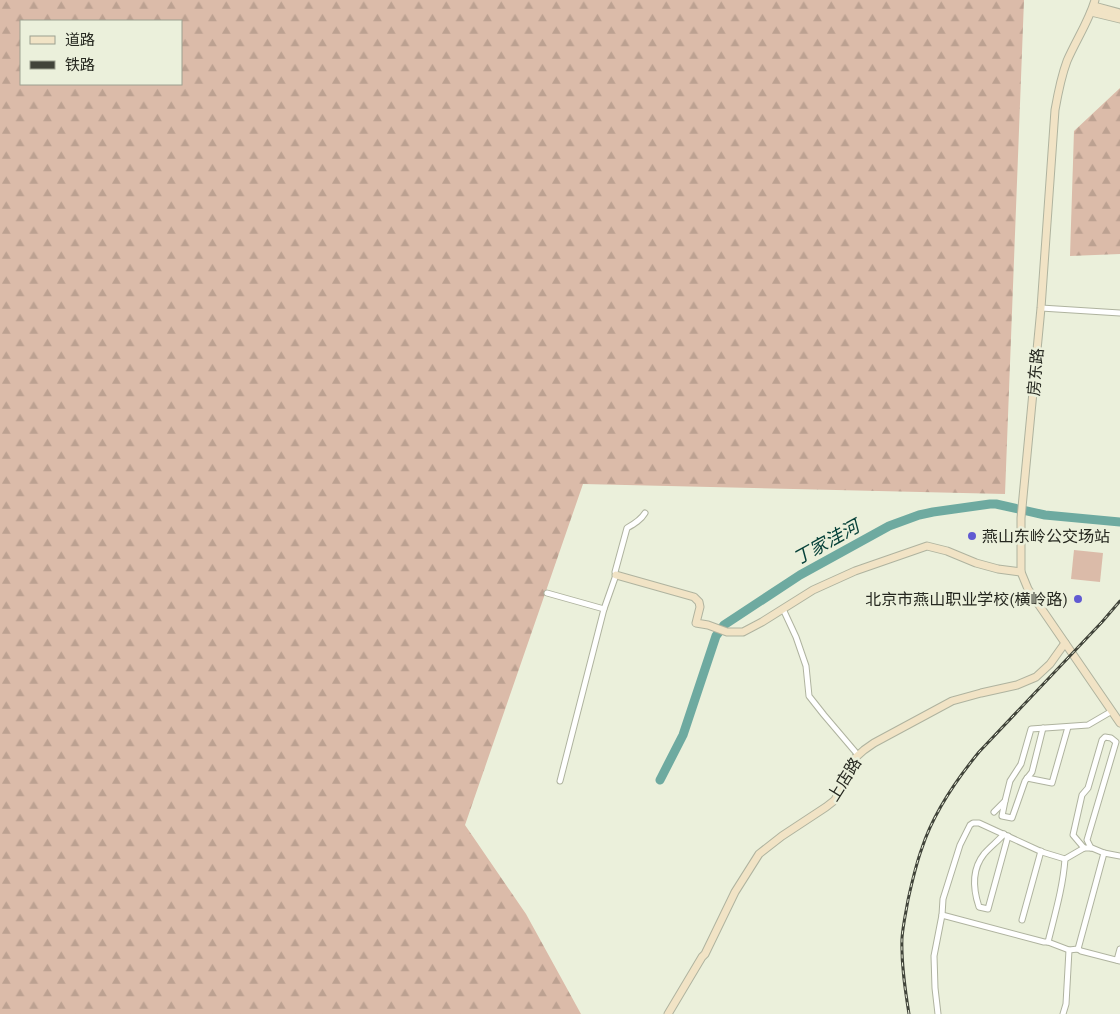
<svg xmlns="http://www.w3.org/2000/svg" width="1120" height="1014" font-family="'Source Serif 4','Noto Sans SC',serif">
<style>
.green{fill:#dbbba9}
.forest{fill:url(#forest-firs);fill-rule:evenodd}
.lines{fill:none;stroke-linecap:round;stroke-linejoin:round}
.river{stroke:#6eaaa0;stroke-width:9}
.street-casing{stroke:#afb39f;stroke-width:7}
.secondary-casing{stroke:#afb39f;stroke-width:9}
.street{stroke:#fff;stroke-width:5}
.secondary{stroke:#f1e3c5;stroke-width:7}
.rail-casing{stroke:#41443a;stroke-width:3}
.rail{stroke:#ebf0db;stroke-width:1;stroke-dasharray:4;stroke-linecap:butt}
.poi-dot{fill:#605ad2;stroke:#ebf0db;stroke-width:2}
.labels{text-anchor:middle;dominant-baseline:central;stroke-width:5;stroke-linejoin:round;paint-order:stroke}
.street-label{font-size:16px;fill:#262820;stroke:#ebf0db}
.poi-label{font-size:16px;fill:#262820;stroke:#ebf0db;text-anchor:start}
.water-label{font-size:18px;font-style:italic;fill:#064139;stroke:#ebf0db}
</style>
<defs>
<pattern id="forest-firs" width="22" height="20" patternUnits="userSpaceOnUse" patternTransform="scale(1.25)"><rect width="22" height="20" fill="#dbbba9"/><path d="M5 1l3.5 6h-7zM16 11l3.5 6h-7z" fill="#bca191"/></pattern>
</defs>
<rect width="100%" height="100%" fill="#ebf0db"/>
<!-- green -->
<path class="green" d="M1074,550L1103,553L1100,582L1071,579Z"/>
<!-- forest -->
<g class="forest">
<path d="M0,0H1024L1005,494L583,484L465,825L526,914L581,1014H0ZM21,21H181V84H21Z"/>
<path d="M1120,88V254L1070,256L1074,131Z"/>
</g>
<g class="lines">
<!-- river -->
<path class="river" d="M660,780L683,735L716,636L724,625L800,575L889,526L919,515L933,512L990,504H996L1045,515L1120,522"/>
<defs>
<g id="street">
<path d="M1041,308L1120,313"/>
<path d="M547,593L604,609"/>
<path d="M783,609L796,637L806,666L809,696L824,715L858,755"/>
<path d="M1027,778L1052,783L1068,727"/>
<path d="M560,781L604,609L616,575L615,572L627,528C634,524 641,520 645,513"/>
<path d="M1005,801L1002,816L1012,818L1025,781L1032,772L1043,728"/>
<path d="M994,812L1005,801L1010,781L1021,764L1031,729L1088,725L1112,711"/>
<path d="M1004,834C998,841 990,847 984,854C972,869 973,889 979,907L988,909L1008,836"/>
<path d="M1084,848L1073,835L1082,795L1088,788L1102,740L1105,737L1111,738L1116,742L1087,840L1091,848"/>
<path d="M942,915L1044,942H1048L1069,950L1078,949L1081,951L1120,961"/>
<path d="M1022,920L1041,851"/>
<path d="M1048,942C1055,914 1063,887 1065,859"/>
<path d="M1078,949L1104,853"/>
<path d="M1117,960L1120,949"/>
<path d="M938,1014L935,988L934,956L942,915L943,899L960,845L970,825L973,823H979L1042,852L1065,859L1084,848H1092L1104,853L1120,856"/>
<path d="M1063,1014L1066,1004L1069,950"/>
</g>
<g id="secondary">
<path d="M1095,0C1089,21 1076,40 1067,61C1061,77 1058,93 1055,110L1041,308L1021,518V572L1028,589L1120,723"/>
<path d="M1094,6L1120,13"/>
<path d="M1091,12L1120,19"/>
<path d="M616,575L694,597L699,602L700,607L696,623L708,625L727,632H743L762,622L813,590L855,571L927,546L947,551L976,563L998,569L1021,572"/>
<path d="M668,1014L702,957L705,954L735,892L759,854L782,836L826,807L835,800L855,758L864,750L874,743L952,701L981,693L1017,685L1036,677L1050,664L1065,643"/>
</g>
</defs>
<!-- street casing -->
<use href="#street" class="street-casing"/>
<!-- secondary casing -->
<use href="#secondary" class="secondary-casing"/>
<!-- street -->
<use href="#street" class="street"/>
<!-- secondary -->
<use href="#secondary" class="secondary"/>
<defs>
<path id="rail" d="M909,1014C905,989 901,963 902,938C903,925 906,912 908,900C912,882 916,864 922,848C933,814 957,779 979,752L1102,622L1120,601"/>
</defs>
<!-- rail casing -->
<use href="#rail" class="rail-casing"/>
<!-- rail -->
<use href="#rail" class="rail"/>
</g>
<!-- markers -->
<g class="poi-dot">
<circle cx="972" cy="536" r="5"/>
<circle cx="1078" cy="599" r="5"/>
</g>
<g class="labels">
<!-- street labels -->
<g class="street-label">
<text transform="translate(1035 372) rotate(-85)">房东路</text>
<text transform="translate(844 779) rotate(-58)">上店路</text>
</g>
<!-- poi labels -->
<g class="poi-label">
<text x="982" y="536">燕山东岭公交场站</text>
<text x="1068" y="599" text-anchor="end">北京市燕山职业学校(横岭路)</text>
</g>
<!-- water labels -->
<g class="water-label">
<text transform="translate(826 542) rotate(-29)">丁家洼河</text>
</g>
</g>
<!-- legend -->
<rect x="20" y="20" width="162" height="65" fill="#ebf0db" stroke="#9ca090"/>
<rect x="30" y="36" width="25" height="8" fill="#f1e3c5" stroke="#9ca090"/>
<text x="65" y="45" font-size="15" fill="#262820">道路</text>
<rect x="30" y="61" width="25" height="8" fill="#41443a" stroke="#9ca090"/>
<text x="65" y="70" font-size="15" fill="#262820">铁路</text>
</svg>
